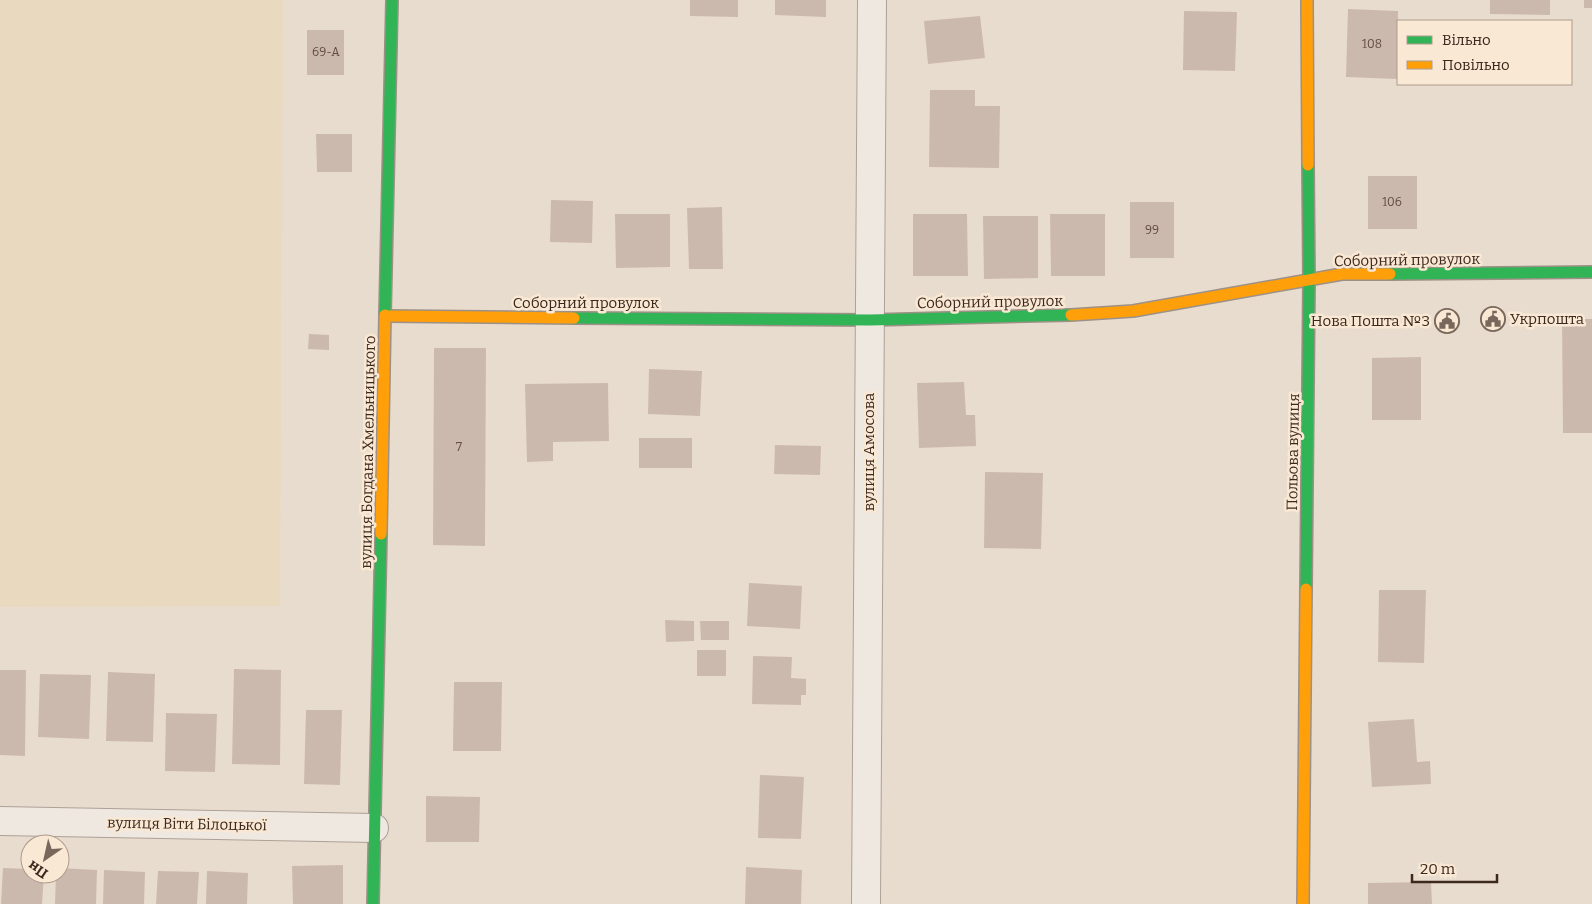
<svg xmlns="http://www.w3.org/2000/svg" width="1592" height="904" font-family="Bitter,serif">
<style>
.farmland{fill:#e9d9be}
.building{fill:#ccb9ae}
.lines{fill:none;stroke-linecap:round;stroke-linejoin:round}
.street-casing{stroke:#ada197;stroke-width:30}
.fast-casing{stroke:#9d9187;stroke-width:14}
.slow-casing{stroke:#9d9187;stroke-width:14}
.street{stroke:#efe8e0;stroke-width:28}
.fast{stroke:#30b455;stroke-width:11}
.slow{stroke:#ff9f0a;stroke-width:11}
.labels{text-anchor:middle;dominant-baseline:central;stroke-width:5;stroke-linejoin:round;paint-order:stroke}
.number-label{font-size:12px;fill:#614c41}
.street-label{font-size:15px;fill:#3d281d;stroke:#f9e8d4}
.poi-label{font-size:15px;fill:#3d281d;stroke:#f9e8d4;text-anchor:start}
</style>
<rect width="100%" height="100%" fill="#e8dcce"/>
<!-- farmland -->
<path class="farmland" d="M0,0H283L280,606L0,607Z"/>
<!-- building -->
<g class="building">
<path d="M690,0H738V17L690,16Z"/>
<path d="M775,0H826V17L775,15Z"/>
<path d="M1490,0H1550V15L1490,14Z"/>
<rect x="1584" y="0" width="8" height="8"/>
<path d="M1348,9L1398,11L1397,79L1346,77Z"/>
<path d="M1184,11L1237,12L1235,71L1183,70Z"/>
<path d="M980,16L985,58L928,64L924,21Z"/>
<rect x="307" y="30" width="37" height="45"/>
<path d="M930,90H975V106H1000L999,168L929,167Z"/>
<path d="M316,134H352V172H317Z"/>
<rect x="1368" y="176" width="49" height="53"/>
<path d="M551,200L593,201L592,243L550,242Z"/>
<rect x="1130" y="202" width="44" height="56"/>
<path d="M722,207L723,269H689L687,208Z"/>
<path d="M615,214H670V267L616,268Z"/>
<path d="M913,214H967L968,276H913Z"/>
<path d="M1050,214H1105V276H1051Z"/>
<path d="M983,216H1038V278L984,279Z"/>
<path d="M1562,319H1592V433H1563Z"/>
<path d="M309,334L329,335V350L308,349Z"/>
<path d="M434,348H486L485,546L433,545Z"/>
<path d="M1421,357V420H1372V358Z"/>
<path d="M649,369L702,371L700,416L648,414Z"/>
<path d="M964,382L966,415H975L976,446L919,448L917,383Z"/>
<path d="M608,383L609,441L553,442V461L527,462L525,384Z"/>
<rect x="639" y="438" width="53" height="30"/>
<path d="M775,445L821,446L820,475L774,474Z"/>
<path d="M985,472L1043,473L1041,549L984,548Z"/>
<path d="M749,583L802,586L800,629L747,626Z"/>
<path d="M1379,590H1426L1424,663L1378,662Z"/>
<path d="M665,620L694,621V641L666,642Z"/>
<path d="M700,621H729V640H701Z"/>
<rect x="697" y="650" width="29" height="26"/>
<path d="M753,656L792,657L791,678L806,679V695H801V705L752,704Z"/>
<path d="M234,669L281,670L280,765L232,764Z"/>
<path d="M0,670H26L25,756L0,755Z"/>
<path d="M108,672L155,674L153,742L106,741Z"/>
<path d="M40,674L91,675L89,739L38,737Z"/>
<path d="M454,682H502L501,751H453Z"/>
<path d="M306,710H342L340,785L304,784Z"/>
<path d="M166,713L217,714L215,772L165,771Z"/>
<path d="M1414,719L1417,762L1430,761L1431,784L1372,787L1368,722Z"/>
<path d="M760,775L804,777L801,839L758,838Z"/>
<path d="M426,796L480,797L479,842H426Z"/>
<path d="M343,865V904H293L292,866Z"/>
<path d="M746,867L802,870L801,904H745Z"/>
<path d="M3,868L30,869V874H44L42,904H1Z"/>
<path d="M60,868L97,870L96,904H55L56,874H60Z"/>
<path d="M104,870L145,872L144,904H103Z"/>
<path d="M158,871L199,872L197,904H156Z"/>
<path d="M207,871L248,873L247,904H206Z"/>
<path d="M1431,882L1432,904H1368V883Z"/>
</g>
<g class="lines">
<defs>
<g id="street">
<path d="M0,821L374,828"/>
<path d="M866,904L872,0"/>
</g>
<g id="fast">
<path d="M1390,274L1592,272"/>
<path d="M385,315L392,0"/>
<path d="M574,318L870,320L1071,315"/>
<path d="M1306,589L1309,281L1308,165"/>
<path d="M373,904L381,534"/>
</g>
<g id="slow">
<path d="M1307,0L1308,165"/>
<path d="M1071,315L1133,311L1342,274H1390"/>
<path d="M386,316L574,318"/>
<path d="M381,534L385,315"/>
<path d="M1303,904L1306,589"/>
</g>
</defs>
<!-- street casing -->
<use href="#street" class="street-casing"/>
<!-- fast casing -->
<use href="#fast" class="fast-casing"/>
<!-- slow casing -->
<use href="#slow" class="slow-casing"/>
<!-- street -->
<use href="#street" class="street"/>
<!-- fast -->
<use href="#fast" class="fast"/>
<!-- slow -->
<use href="#slow" class="slow"/>
</g>
<!-- icons -->
<defs>
<symbol id="civic-ring" viewBox="-11 -11 22 22"><circle r="9.5" fill="#f9e8d4" stroke="#79675b" stroke-width="1.5"/><path d="M-.6-6.5H3V-4.5H.6V-3L4-1V1h2V6H-6V1h2V-1L-.6-3ZM-1.2 2.5V6h2.4V2.5Z" fill="#79675b"/></symbol>
</defs>
<g fill-rule="evenodd">
<use href="#civic-ring" x="1479" y="305" width="28" height="28"/>
<use href="#civic-ring" x="1433" y="307" width="28" height="28"/>
</g>
<g class="labels">
<!-- number labels -->
<g class="number-label">
<text x="1372" y="44">108</text>
<text x="326" y="52">69-А</text>
<text x="1392" y="202">106</text>
<text x="1152" y="230">99</text>
<text x="459" y="447">7</text>
</g>
<!-- street labels -->
<g class="street-label">
<text transform="translate(1407 260) rotate(-1)">Соборний провулок</text>
<text transform="translate(990 302) rotate(-1)">Соборний провулок</text>
<text x="586" y="303">Соборний провулок</text>
<text transform="translate(368 452) rotate(-89)">вулиця Богдана Хмельницького</text>
<text transform="translate(869 452) rotate(-90)">вулиця Амосова</text>
<text transform="translate(1293 452) rotate(-89)">Польова вулиця</text>
<text transform="translate(187 824) rotate(1)">вулиця Віти Білоцької</text>
</g>
<!-- poi labels -->
<g class="poi-label">
<text x="1510" y="319">Укрпошта</text>
<text x="1430" y="321" text-anchor="end">Нова Пошта №3</text>
</g>
</g>
<!-- legend -->
<rect x="1397" y="20" width="175" height="65" fill="#f9e8d4" stroke="#ae9b8b"/>
<rect x="1407" y="36" width="25" height="8" fill="#30b455" stroke="#ae9b8b"/>
<text x="1442" y="45" font-size="15" fill="#3d281d">Вільно</text>
<rect x="1407" y="61" width="25" height="8" fill="#ff9f0a" stroke="#ae9b8b"/>
<text x="1442" y="70" font-size="15" fill="#3d281d">Повільно</text>
<!-- north arrow -->
<g transform="translate(45 859) rotate(214)"><circle r="24" fill="#f9e8d4" stroke="#ae9b8b"/>
<path d="M0-4L9 19L0 12L-9 19Z" fill="#79675b"/>
<text y="-8" font-size="14" font-weight="bold" text-anchor="middle" fill="#3d281d">Пн</text>
</g>
<!-- scale -->
<path d="M1412 874v8h85v-8" fill="none" stroke="#3d281d" stroke-width="2.5"/>
<text x="1420" y="874" font-size="15" fill="#3d281d" stroke="#f9e8d4" stroke-width="4" paint-order="stroke">20 m</text>
</svg>
